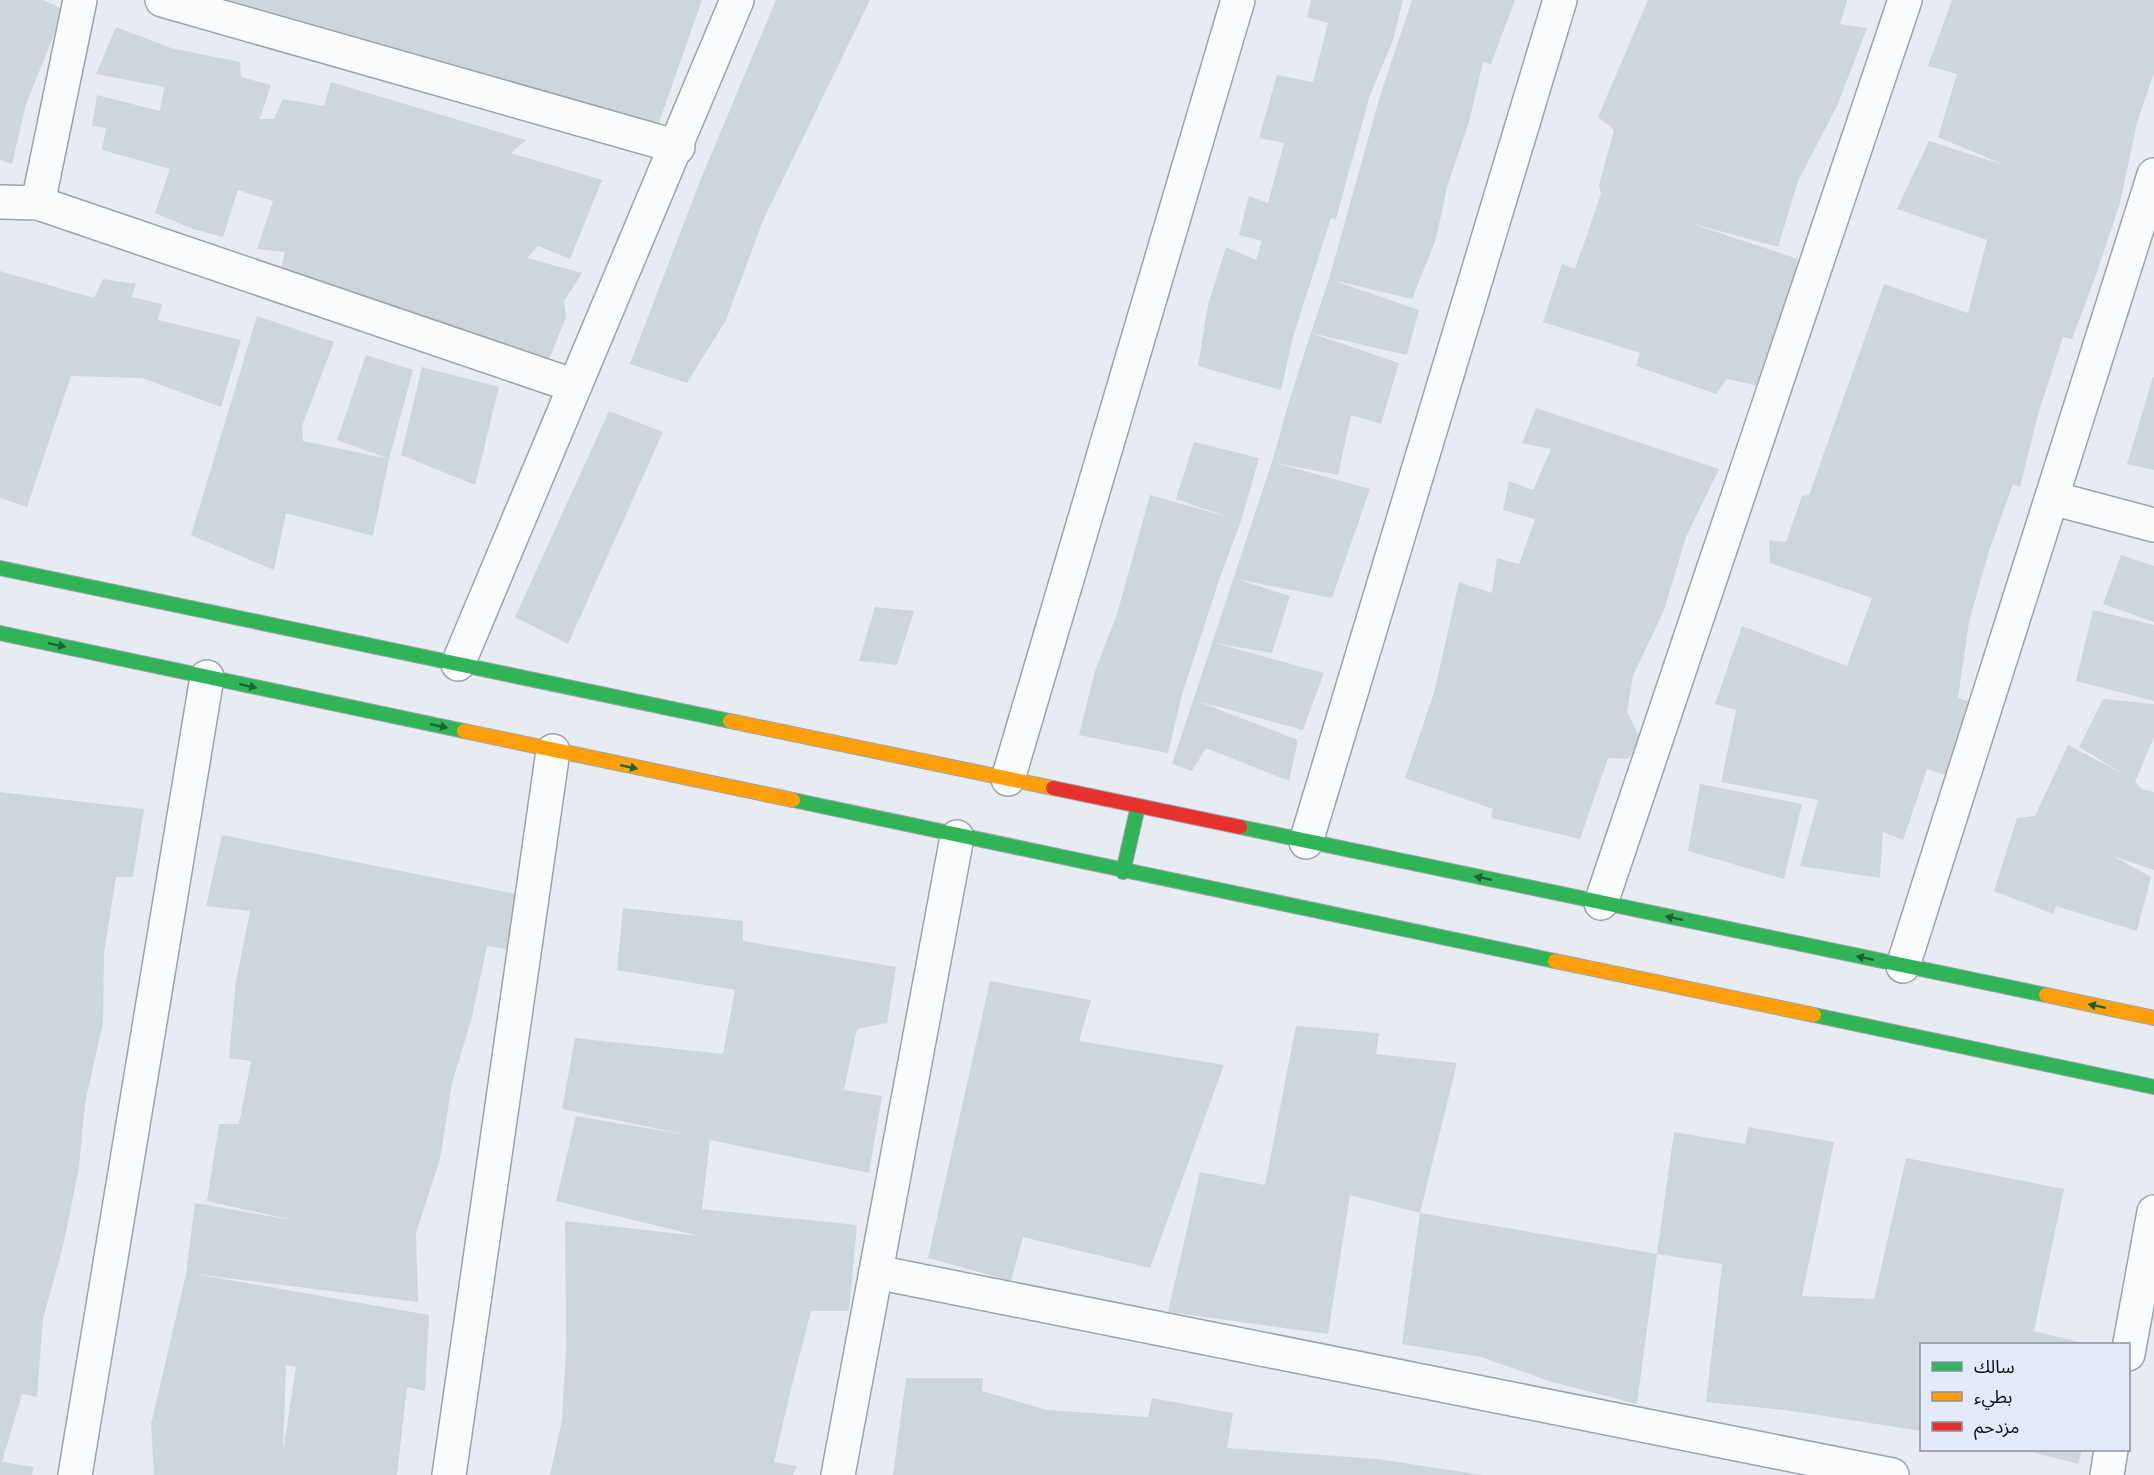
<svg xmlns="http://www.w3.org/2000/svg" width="2154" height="1475" font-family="Figtree,'Noto Sans Arabic',sans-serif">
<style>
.building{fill:#ccd6de;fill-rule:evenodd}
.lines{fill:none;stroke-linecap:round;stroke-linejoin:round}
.street-casing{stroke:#9da3ac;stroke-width:36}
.fast-casing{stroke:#9da3ac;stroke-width:16}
.slow-casing{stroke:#9da3ac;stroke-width:16}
.jam-casing{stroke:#9da3ac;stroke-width:16}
.street{stroke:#fbfcfd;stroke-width:33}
.fast{stroke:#30b455;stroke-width:14}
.slow{stroke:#ff9f0a;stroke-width:14}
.jam{stroke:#e5322d;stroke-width:14}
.oneway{fill:#1c6238}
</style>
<rect width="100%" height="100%" fill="#e7ecf3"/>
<!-- building -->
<g class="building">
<path d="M0,0H43L64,10L26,104L12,164L0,160Z"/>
<path d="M207,0H702L656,131Z"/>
<path d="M776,0H870L764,218L726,320L687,383L630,364L700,181Z"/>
<path d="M1311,0H1403L1392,43L1370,95L1336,219L1331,218L1293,337L1281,390L1198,366L1208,305L1226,247L1256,260L1262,241L1239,235L1249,196L1268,203L1284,143L1259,138L1277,75L1313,82L1328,23L1307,17Z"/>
<path d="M1412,0H1515L1491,64L1483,62L1469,122L1447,187L1436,239L1412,299L1332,280L1419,310L1407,355L1311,333L1399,363L1381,424L1351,415L1338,475L1276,463L1370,489L1332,598L1236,579L1290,596L1272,653L1215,643L1324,673L1303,730L1197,701L1298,740L1289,781L1206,748L1192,771L1172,764L1272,462L1290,398L1311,333L1329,279L1380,96Z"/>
<path d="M1648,0H1847L1840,24L1867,28L1837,106L1798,181L1778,247L1690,223L1798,259L1783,323L1759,386L1727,379L1716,394L1636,366L1640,353L1543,322L1562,264L1575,269L1601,194L1599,185L1614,130L1598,117Z"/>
<path d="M1952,0H2154V73L2137,123L2120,203L2096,275L2072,339L2063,337L2039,411L2020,487L2013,484L1989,551L1969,622L1958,698L1970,702L1945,775L1927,769L1903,840L1883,832L1880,878L1800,866L1818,800L1721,782L1736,710L1715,704L1742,626L1847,666L1872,598L1770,563L1769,540L1786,542L1802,496L1809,495L1884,284L1968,313L1987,240L1897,209L1929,141L2004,165L1938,137L1957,74L1928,66Z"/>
<path d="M116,27L171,48L240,62L241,77L271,85L260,119H274L283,99L324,106L331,82L526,140L511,153L602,180L570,259L538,246L527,258L582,273L564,301L566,317L549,360L279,276L285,252L257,249L273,201L238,190L223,237L193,229L155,213L170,169L102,150L106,128L92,126L97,95L160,111L164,87L96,74Z"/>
<path d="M0,271L94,298L103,279L136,284L132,297L162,304L158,320L241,340L221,407L142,378L71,376L27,507L0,498Z"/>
<path d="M257,316L334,342L302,426L303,441L389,459L337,440L366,355L413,370L389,459L373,536L286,513L274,570L191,535Z"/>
<path d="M422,367L499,387L475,485L401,455Z"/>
<path d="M2153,377L2154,378V470L2127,464Z"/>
<path d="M1536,408L1719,469L1686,537L1664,610L1633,676L1627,712L1641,740L1628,759L1608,758L1580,839L1491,818L1493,809L1405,778L1434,693L1459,582L1492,593L1497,558L1519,564L1535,519L1503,510L1509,481L1533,490L1551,449L1522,443Z"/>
<path d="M609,411L663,432L568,644L515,617Z"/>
<path d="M1194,442L1259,458L1241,521L1220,577L1182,695L1168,753L1079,735L1095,671L1117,614L1150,495L1228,517L1176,499Z"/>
<path d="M2121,555L2154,566V622L2103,604Z"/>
<path d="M875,607L914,611L897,665L859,661Z"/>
<path d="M2093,610L2154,625V701L2076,681Z"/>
<path d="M2103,699L2154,704V737L2135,782L2142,789L2154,792V870L2113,856L2151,877L2137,931L2056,906L2053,914L1994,891L2017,818L2035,816L2068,745L2125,775L2079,747Z"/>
<path d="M1700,784L1802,804L1784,879L1688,851Z"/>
<path d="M0,792L144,809L133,877H116L104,953L103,1023L85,1103L79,1168L64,1242L43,1319L37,1397L22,1394L2,1462L34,1467L32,1475H0Z"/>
<path d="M222,835L521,895L513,950L487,946L471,1021L452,1083L440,1159L416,1233L418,1302L195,1274L429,1315L425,1391L407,1387L397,1475H154L151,1424L186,1274L195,1203L297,1221L207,1201L219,1124H239L251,1061L229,1058L236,981L250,911L206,906ZM286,1365L296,1367L283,1452V1451Z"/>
<path d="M623,908L743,921V941L896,967L887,1023L857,1029L844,1090L882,1096L869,1173L710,1140L702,1209L857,1225L849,1311H811L791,1389L774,1462L797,1466L793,1475H550L562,1420L566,1348L565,1221L699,1236L556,1201L576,1116L687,1135L562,1109L575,1038L723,1054L735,990L617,970Z"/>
<path d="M990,981L1091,1000L1079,1041L1224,1065L1150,1268L1023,1237L1011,1281L928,1258Z"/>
<path d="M1296,1026L1379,1033L1376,1054L1457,1063L1420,1213L1350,1195L1328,1334L1168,1312L1200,1172L1265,1185Z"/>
<path d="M1748,1127L1834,1142L1802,1296L1874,1299L1906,1158L2064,1189L2034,1331L2086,1344H1922V1431L1785,1410L1706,1402L1722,1264L1657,1254L1674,1132L1745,1144Z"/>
<path d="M1420,1213L1657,1254L1637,1404L1552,1382L1481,1357L1402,1344Z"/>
<path d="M906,1378H983L982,1391L1047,1410L1148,1417L1152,1398L1233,1413L1227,1448L1378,1459L1482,1475H893Z"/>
<path d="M2024,1450H2082L2078,1464Z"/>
</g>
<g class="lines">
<defs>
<g id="street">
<path d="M162,0L678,147"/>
<path d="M0,202L38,203L575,386"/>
<path d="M38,203L80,0"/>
<path d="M2052,498L2154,525"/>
<path d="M458,664L737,0"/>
<path d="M1008,779L1238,0"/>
<path d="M1306,842L1560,0"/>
<path d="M1601,903L1905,0"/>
<path d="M1903,966L2154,175"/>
<path d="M876,1272L1892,1475"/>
<path d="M2128,1354L2154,1212"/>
<path d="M75,1475L207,677"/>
<path d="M449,1475L553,751"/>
<path d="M838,1475L957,837"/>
<path d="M2107,1475L2111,1450"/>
</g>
<g id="fast">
<path d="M0,568L730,721"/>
<path d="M0,633L464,731"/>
<path d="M793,800L1555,961"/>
<path d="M1240,827L2046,995"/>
<path d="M1123,872L1138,806"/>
<path d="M1814,1015L2154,1087"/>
</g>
<g id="slow">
<path d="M730,721L1053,788"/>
<path d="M464,731L793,800"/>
<path d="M1555,961L1814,1015"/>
<path d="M2046,995L2154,1018"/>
</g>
<path id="jam" d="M1053,788L1240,827"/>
</defs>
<!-- street casing -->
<use href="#street" class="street-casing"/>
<!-- fast casing -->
<use href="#fast" class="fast-casing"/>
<!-- slow casing -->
<use href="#slow" class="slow-casing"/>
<!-- jam casing -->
<use href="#jam" class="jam-casing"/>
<!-- street -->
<use href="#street" class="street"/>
<!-- fast -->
<use href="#fast" class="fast"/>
<!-- slow -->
<use href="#slow" class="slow"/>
<!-- jam -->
<use href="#jam" class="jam"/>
</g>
<!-- one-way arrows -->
<defs><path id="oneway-solid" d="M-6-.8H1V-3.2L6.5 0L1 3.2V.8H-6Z" transform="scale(1.5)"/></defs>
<g class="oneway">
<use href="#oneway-solid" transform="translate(57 645) rotate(12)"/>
<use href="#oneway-solid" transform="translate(248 686) rotate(12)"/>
<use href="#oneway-solid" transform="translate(439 726) rotate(12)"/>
<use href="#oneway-solid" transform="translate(629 767) rotate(12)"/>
<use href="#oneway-solid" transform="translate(1483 878) rotate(-168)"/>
<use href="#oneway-solid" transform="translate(1674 918) rotate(-168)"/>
<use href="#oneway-solid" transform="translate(1865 958) rotate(-168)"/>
<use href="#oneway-solid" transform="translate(2097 1006) rotate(-168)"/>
</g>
<!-- legend -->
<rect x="1920" y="1343" width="210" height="108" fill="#e1ebf9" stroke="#8a93a1" stroke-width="1.5"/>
<rect x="1932" y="1362" width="30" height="9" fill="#30b455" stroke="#8a93a1" stroke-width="1.5"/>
<text x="1974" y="1373" font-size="18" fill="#08101c">سالك</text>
<rect x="1932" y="1392" width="30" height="9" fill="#ff9f0a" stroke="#8a93a1" stroke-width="1.5"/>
<text x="1974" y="1403" font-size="18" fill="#08101c">بطيء</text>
<rect x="1932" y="1422" width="30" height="9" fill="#e5322d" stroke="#8a93a1" stroke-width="1.5"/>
<text x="1974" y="1433" font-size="18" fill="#08101c">مزدحم</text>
</svg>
